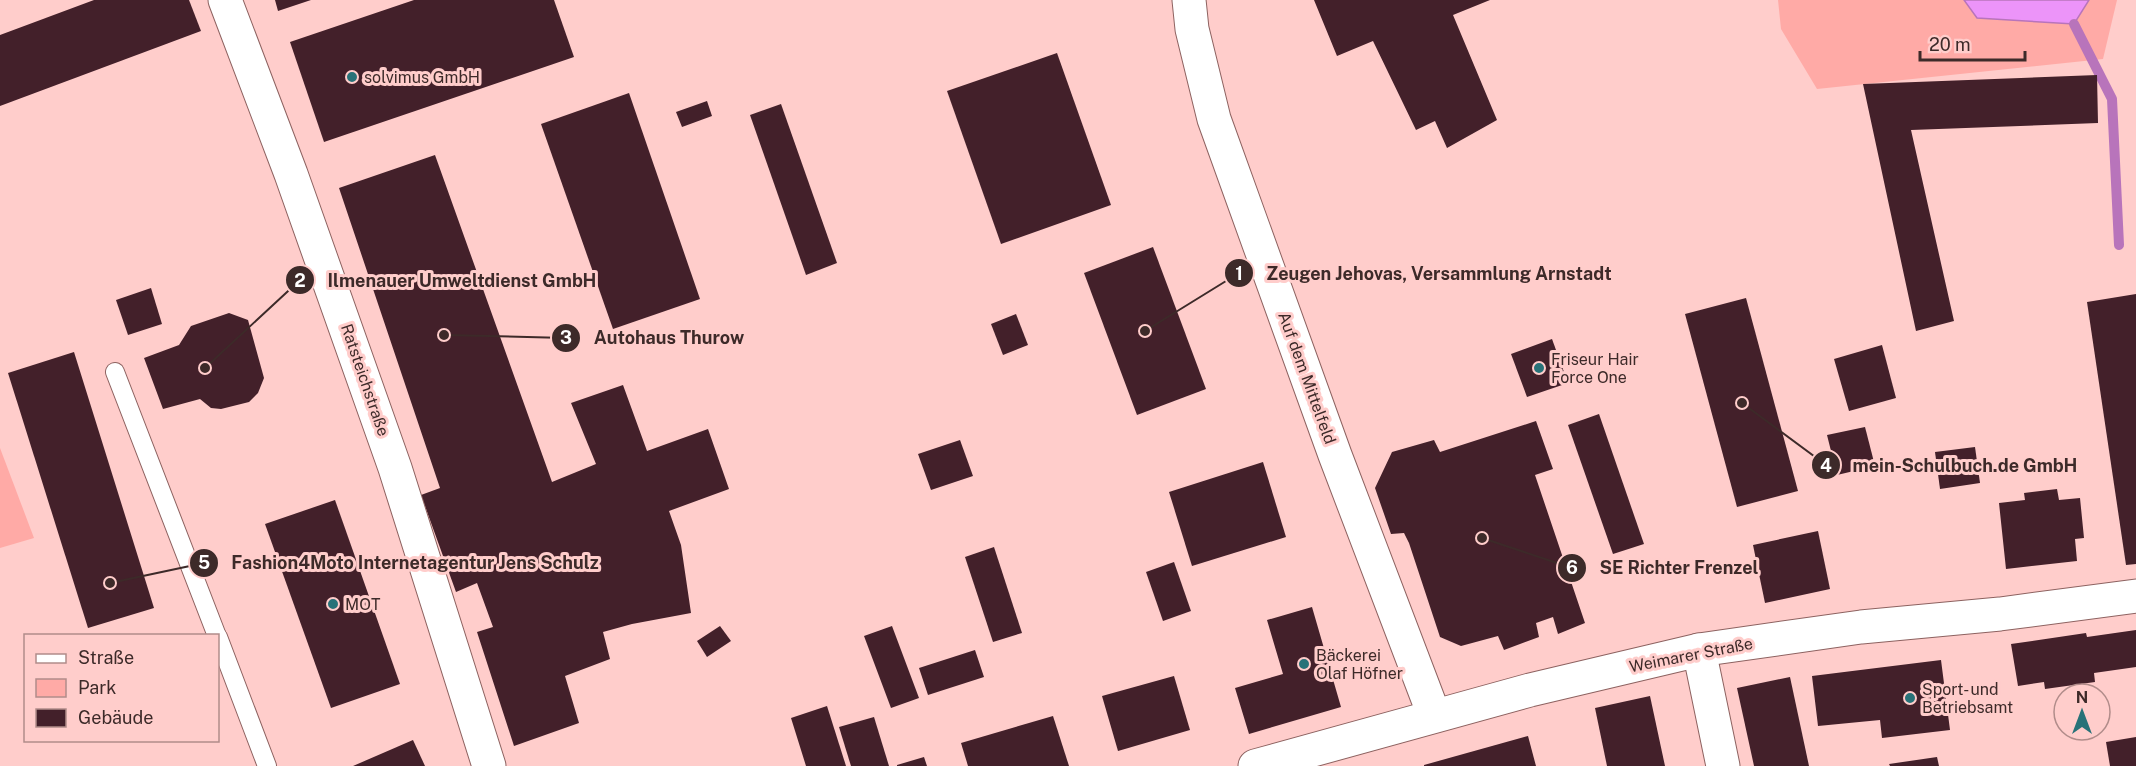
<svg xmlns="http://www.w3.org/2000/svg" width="2136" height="766" font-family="'Public Sans',sans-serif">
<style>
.green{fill:#ffaaa6}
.water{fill:#ec94f9;stroke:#b874bb;stroke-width:1.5}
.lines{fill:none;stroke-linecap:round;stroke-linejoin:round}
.stream{stroke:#b874bb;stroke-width:10}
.building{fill:#43202a}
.lane-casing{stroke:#8d6260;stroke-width:20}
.street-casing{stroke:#8d6260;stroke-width:35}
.lane{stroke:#fff;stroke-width:18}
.street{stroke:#fff;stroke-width:33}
.poi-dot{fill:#287278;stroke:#ffcdcb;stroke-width:2}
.labels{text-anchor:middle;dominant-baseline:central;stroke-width:6;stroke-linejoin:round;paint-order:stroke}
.poi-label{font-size:16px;fill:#3d2a29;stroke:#ffcdcb;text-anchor:start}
.street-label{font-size:16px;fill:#3d2a29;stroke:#ffcdcb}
.leader{fill:none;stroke:#3d2a29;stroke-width:2}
.callout-dot{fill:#3d2a29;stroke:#ffcdcb;stroke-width:2}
.mark-label{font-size:18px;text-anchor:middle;font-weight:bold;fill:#fff}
.callout-label{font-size:18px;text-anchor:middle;font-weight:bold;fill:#3d2a29;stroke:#ffcdcb;stroke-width:6;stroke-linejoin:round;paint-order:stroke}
</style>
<rect width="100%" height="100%" fill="#ffcdcb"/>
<!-- green -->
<g class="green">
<path d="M1778,0H1964L1977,18L2074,24L2089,0H2117L2103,59L1817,89L1781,29Z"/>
<path d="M0,448L34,538L0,548Z"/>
</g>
<!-- water -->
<path class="water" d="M1964,0H2089L2074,24L1977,18Z"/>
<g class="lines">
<!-- stream -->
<path class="stream" d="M2074,24L2112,99L2119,245"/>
</g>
<!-- building -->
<g class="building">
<path d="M94,0H189L201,31L0,106V35Z"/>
<path d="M275,0H311L278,11Z"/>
<path d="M414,0H554L574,57L324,142L290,42Z"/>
<path d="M1314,0H1490L1453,15L1497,120L1447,148L1435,121L1416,130L1373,41L1337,56Z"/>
<path d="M1057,53L1111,205L1001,244L947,91Z"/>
<path d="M2097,75L2098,123L1911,130L1954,321L1916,331L1863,84Z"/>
<path d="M629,93L700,299L613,329L541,124Z"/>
<path d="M707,101L712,116L682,127L676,112Z"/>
<path d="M781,104L837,263L806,275L750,115Z"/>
<path d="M435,155L552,482L596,464L571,403L623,385L647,451L708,429L729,489L669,511L681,545L691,613L632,624L603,632L610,659L565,676L579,723L514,746L477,632L493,627L477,583L456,592L421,495L440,488L339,188Z"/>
<path d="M1153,247L1206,389L1137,415L1084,273Z"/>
<path d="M151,288L162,324L128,335L116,300Z"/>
<path d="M2136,294V564L2126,565L2087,302Z"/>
<path d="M1746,298L1798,491L1737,507L1685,314Z"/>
<path d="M229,313L248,320L264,378L258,393L249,402L221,409L211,408L200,399L163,409L144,358L179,345L191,326Z"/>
<path d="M1016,314L1028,345L1003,355L991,324Z"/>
<path d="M1552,339L1568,383L1527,397L1511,354Z"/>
<path d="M1882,345L1896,398L1849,411L1834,359Z"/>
<path d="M74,352L154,608L88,628L8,373Z"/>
<path d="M1599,414L1644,544L1613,554L1568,425Z"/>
<path d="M1536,421L1553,469L1535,475L1585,623L1558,634L1553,617L1536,623L1539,637L1504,650L1498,636L1461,646L1440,637L1409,543L1404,533L1391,534L1375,488L1392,452L1434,440L1440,452Z"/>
<path d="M1865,427L1875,466L1837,475L1827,435Z"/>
<path d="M960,440L973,476L931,490L918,454Z"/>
<path d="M1975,447L1980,483L1940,489L1935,452Z"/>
<path d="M1263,462L1286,537L1192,566L1169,492Z"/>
<path d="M2057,489L2059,500L2080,498L2084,538L2075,539L2077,561L2006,569L1999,503L2025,500L2024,493Z"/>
<path d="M335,500L400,684L331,708L265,524Z"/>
<path d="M1818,531L1830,589L1765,603L1753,545Z"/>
<path d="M994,547L1022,633L993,642L965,557Z"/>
<path d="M1174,562L1191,611L1163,621L1146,572Z"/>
<path d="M1312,607L1341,707L1249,734L1235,688L1283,674L1267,620Z"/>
<path d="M720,626L731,641L707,657L697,641Z"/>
<path d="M892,626L919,698L891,708L864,636Z"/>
<path d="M2136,630V667L2094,673L2095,682L2045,689L2044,682L2018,686L2011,644L2086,633L2087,637Z"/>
<path d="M975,650L984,677L928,695L919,668Z"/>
<path d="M1941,660L1950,730L1882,738L1880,720L1818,726L1812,676Z"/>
<path d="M1174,676L1190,730L1118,751L1102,696Z"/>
<path d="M1790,677L1809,766H1754L1737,688Z"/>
<path d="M1650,696L1665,766H1607L1595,708Z"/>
<path d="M827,706L846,766H806L791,718Z"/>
<path d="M1053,716L1069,766H968L961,743Z"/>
<path d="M874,717L889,766H851L839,727Z"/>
<path d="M1528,736L1536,766H1424V765Z"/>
<path d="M2136,737V766H2110L2106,742Z"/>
<path d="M413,740L425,766H353Z"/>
<path d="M924,757L927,766H897V765Z"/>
<path d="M1937,757L1939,766H1890L1889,764Z"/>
</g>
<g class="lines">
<defs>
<g id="lane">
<path d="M115,372L217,636"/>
<path d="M218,637L267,766"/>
</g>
<g id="street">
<path d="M225,0L291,174L395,468L489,766"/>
<path d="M1189,0L1192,29L1214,119L1335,455L1434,715"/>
<path d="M1699,650L1723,766"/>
<path d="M1255,766L1530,690L1699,650L1861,627L2000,614L2136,596"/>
</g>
</defs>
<!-- lane casing -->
<use href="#lane" class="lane-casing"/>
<!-- street casing -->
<use href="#street" class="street-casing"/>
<!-- lane -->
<use href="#lane" class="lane"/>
<!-- street -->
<use href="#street" class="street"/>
</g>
<!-- markers -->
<g class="poi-dot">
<circle cx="352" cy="77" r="6"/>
<circle cx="1539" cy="368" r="6"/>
<circle cx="333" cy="604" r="6"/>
<circle cx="1304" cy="664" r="6"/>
<circle cx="1910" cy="698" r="6"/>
</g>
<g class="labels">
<!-- poi labels -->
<g class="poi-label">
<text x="364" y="77">solvimus GmbH</text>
<text x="1551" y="359">Friseur Hair<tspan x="1551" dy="18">Force One</tspan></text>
<text x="345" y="604">MOT</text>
<text x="1316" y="655">Bäckerei<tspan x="1316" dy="18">Olaf Höfner</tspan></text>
<text x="1922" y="689">Sport- und<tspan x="1922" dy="18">Betriebsamt</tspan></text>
</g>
<!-- street labels -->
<g class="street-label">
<text transform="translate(1307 378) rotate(70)">Auf dem Mittelfeld</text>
<text transform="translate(365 380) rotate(71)">Ratsteichstraße</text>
<text transform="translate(1691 655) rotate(-11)">Weimarer Straße</text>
</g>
</g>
<!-- callouts -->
<path class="leader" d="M1145 331L1239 273M205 368L300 280M444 335L566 338M1742 403L1826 465M110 583L204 563M1482 538L1572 568"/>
<g class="callout-dot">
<circle cx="1145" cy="331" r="6"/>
<circle cx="205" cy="368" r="6"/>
<circle cx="444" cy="335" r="6"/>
<circle cx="1742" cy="403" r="6"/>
<circle cx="110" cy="583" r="6"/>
<circle cx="1482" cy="538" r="6"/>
<circle cx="1239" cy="273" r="15"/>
<circle cx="300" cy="280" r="15"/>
<circle cx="566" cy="338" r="15"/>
<circle cx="1826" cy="465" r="15"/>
<circle cx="204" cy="563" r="15"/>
<circle cx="1572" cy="568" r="15"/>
</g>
<g class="mark-label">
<text x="1239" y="280">1</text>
<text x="300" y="287">2</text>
<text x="566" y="344">3</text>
<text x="1826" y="472">4</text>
<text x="204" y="569">5</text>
<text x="1572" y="574">6</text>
</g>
<g class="callout-label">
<text x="1439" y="280">Zeugen Jehovas, Versammlung Arnstadt</text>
<text x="462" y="287">Ilmenauer Umweltdienst GmbH</text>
<text x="669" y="344">Autohaus Thurow</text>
<text x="1965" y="472">mein-Schulbuch.de GmbH</text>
<text x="415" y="569">Fashion4Moto Internetagentur Jens Schulz</text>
<text x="1679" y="574">SE Richter Frenzel</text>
</g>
<!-- legend -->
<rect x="24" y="634" width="195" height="108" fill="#ffcdcb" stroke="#b18c8a" stroke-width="1.5"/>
<rect x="36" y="654" width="30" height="9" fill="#ffffff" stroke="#b18c8a" stroke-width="1.5"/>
<text x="78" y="664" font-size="18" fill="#3d2a29">Straße</text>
<rect x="36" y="679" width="30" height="18" fill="#ffaaa6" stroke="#b18c8a" stroke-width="1.5"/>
<text x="78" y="694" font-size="18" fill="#3d2a29">Park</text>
<rect x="36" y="709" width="30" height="18" fill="#43202a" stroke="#b18c8a" stroke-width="1.5"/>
<text x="78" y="724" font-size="18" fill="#3d2a29">Gebäude</text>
<!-- north arrow -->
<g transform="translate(2082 712)"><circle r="28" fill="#ffcdcb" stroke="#b18c8a" stroke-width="1.5"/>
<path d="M0-4.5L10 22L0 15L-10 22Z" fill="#287278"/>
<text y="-9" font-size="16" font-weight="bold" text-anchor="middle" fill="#3d2a29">N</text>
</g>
<!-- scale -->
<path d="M1920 51v9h105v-9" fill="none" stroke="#3d2a29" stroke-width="3"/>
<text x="1929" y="51" font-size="18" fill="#3d2a29" stroke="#ffcdcb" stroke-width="4.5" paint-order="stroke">20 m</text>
</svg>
